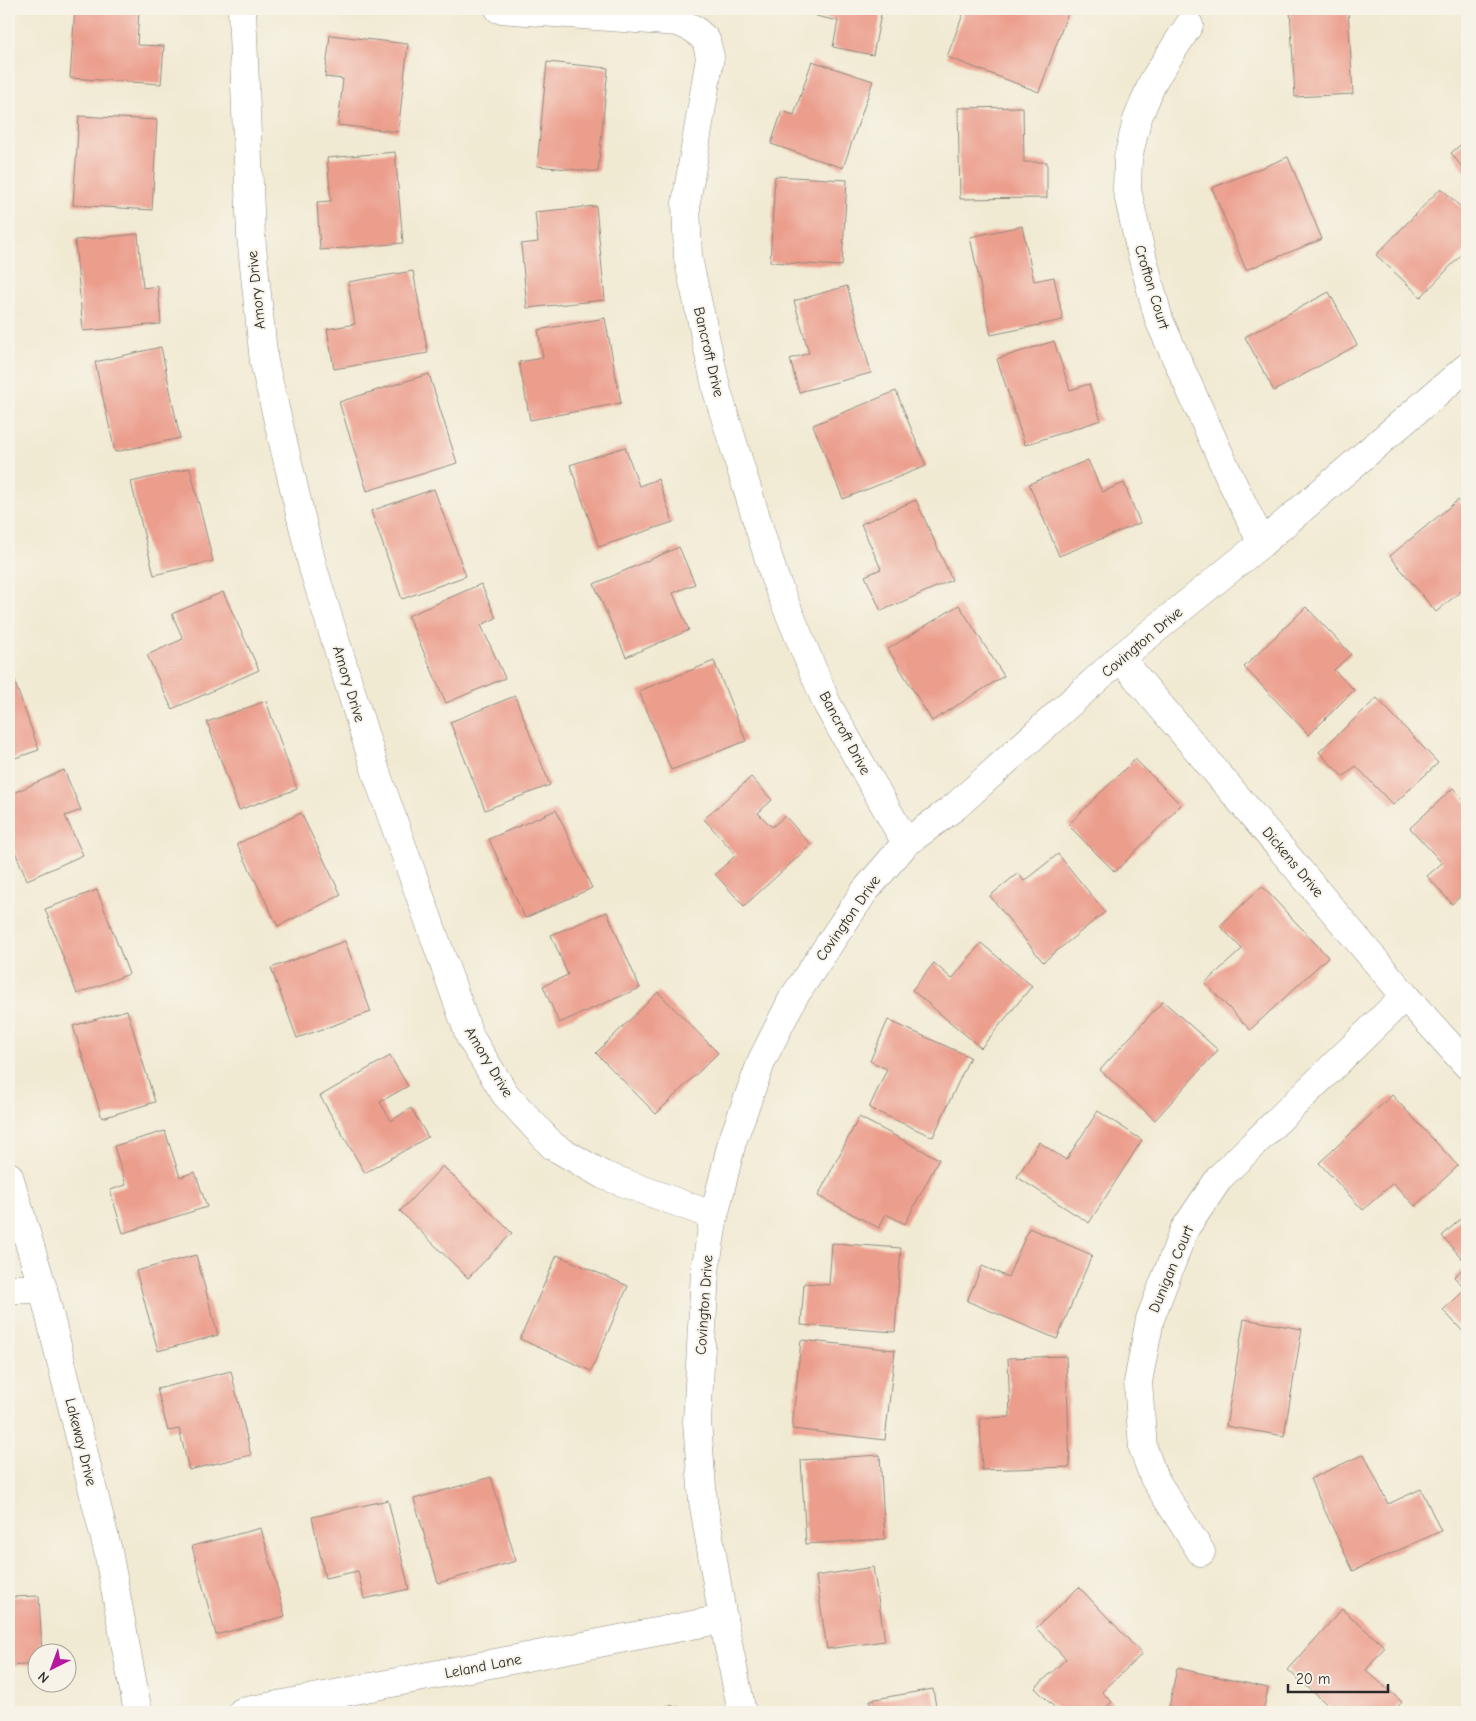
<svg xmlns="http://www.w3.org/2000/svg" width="1476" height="1721" font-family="'Comic Neue',sans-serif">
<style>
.building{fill:#ec9e8d}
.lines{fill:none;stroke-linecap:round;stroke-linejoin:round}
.minor-casing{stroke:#8e8a7f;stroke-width:29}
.minor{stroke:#fff;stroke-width:28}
.labels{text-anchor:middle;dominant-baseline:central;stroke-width:4;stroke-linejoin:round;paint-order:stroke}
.street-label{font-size:15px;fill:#2b2b2b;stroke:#f7f3e8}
</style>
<rect width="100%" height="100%" fill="#f7f3e8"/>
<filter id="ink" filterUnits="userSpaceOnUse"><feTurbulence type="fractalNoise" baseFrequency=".02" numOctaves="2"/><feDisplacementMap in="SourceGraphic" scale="10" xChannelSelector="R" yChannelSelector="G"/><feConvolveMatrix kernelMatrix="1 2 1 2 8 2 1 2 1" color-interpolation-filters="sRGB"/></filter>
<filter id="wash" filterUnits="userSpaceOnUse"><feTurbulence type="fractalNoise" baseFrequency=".0096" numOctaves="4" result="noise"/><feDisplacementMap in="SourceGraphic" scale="20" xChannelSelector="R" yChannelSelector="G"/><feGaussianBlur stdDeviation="1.12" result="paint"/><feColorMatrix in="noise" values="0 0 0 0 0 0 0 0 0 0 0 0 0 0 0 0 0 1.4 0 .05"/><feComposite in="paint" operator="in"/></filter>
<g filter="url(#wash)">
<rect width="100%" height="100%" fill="#f1ead3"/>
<g id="blocks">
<!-- building -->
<g class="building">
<path d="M75,9H139L137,45L164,46L161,84L70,78Z"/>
<path d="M817,9H882L873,55L833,47L838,21L816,16Z"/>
<path d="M965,9H1064L1069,10L1039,92L947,57Z"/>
<path d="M1290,9H1348L1353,94L1295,97Z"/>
<path d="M330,35L408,44L398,132L338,125L343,79L325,77Z"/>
<path d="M812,61L873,81L843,168L771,144L782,111L794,115Z"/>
<path d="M547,62L608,68L598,172L537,166Z"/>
<path d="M1023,107L1024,162H1047V198L960,199L958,108Z"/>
<path d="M79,116L157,120L152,210L73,205Z"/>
<path d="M1467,139V173L1451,153Z"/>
<path d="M395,152L403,243L320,250L317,202L331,201L327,158Z"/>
<path d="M1288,157L1322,239L1246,270L1212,188Z"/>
<path d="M775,176L847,180L842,266L770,262Z"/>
<path d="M1441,188L1467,213V249L1421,297L1376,255Z"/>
<path d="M596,206L605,300L527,308L521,244L538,242L535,212Z"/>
<path d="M1022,226L1034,281L1054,277L1063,320L991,335L970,237Z"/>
<path d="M138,234L143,288L158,286L161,324L83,331L75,240Z"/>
<path d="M413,271L428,353L334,369L327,329L355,324L348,282Z"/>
<path d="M847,286L871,373L799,392L790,359L809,353L794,301Z"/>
<path d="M1329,292L1357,345L1274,391L1245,337Z"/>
<path d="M605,318L621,403L530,420L519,362L543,358L538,330Z"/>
<path d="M1054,341L1070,390L1089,384L1101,420L1025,445L997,359Z"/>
<path d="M161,347L180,438L115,452L95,362Z"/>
<path d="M429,374L457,463L367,491L339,402Z"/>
<path d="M896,391L926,466L843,499L813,425Z"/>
<path d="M625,447L639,486L658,479L673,522L599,547L570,465Z"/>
<path d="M1088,460L1102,492L1124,483L1140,523L1059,556L1029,484Z"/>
<path d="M190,468L213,561L154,575L131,482Z"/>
<path d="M434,489L466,576L402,599L371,511Z"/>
<path d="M916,500L952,580L881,611L865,576L881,569L861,524Z"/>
<path d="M1458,500L1467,511V586L1436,612L1390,556Z"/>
<path d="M679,547L695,584L673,593L689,630L626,657L594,584Z"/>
<path d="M481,584L496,618L481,625L505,678L446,703L408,616Z"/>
<path d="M223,592L259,670L172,709L147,655L183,639L172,614Z"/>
<path d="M959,605L1004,676L932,721L888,649Z"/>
<path d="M1306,607L1351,654L1334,670L1354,690L1309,735L1244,667Z"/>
<path d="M714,661L746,741L671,770L639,691Z"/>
<path d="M9,666L39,750L9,760Z"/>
<path d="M515,696L550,785L485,810L450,722Z"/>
<path d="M1377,698L1438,763L1393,805L1356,766L1343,777L1319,752Z"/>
<path d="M266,701L297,789L239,810L207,722Z"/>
<path d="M1135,759L1181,805L1115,872L1068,825Z"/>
<path d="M64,770L81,810L65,816L83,855L27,880L9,838V795Z"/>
<path d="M751,777L772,800L758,813L772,827L785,816L811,845L744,906L715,874L736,855L704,819Z"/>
<path d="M1453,788L1467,804V890L1452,904L1427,876L1442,863L1410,828Z"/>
<path d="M556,810L592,888L525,918L489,839Z"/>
<path d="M301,813L341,895L278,926L237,844Z"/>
<path d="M1058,854L1105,912L1043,962L990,896L1018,873L1024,881Z"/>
<path d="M1262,886L1328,957L1250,1030L1205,983L1242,949L1220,926Z"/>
<path d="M97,890L129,974L77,994L45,909Z"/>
<path d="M607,912L640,988L559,1023L543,986L568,975L551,935Z"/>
<path d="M345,941L371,1012L297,1038L271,968Z"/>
<path d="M981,943L1032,986L981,1048L912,990L934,963L952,979Z"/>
<path d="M658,992L718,1053L656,1114L596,1053Z"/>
<path d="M1163,1001L1218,1050L1155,1120L1100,1070Z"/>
<path d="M127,1010L155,1102L102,1118L73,1026Z"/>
<path d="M888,1020L970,1057L933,1137L869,1108L887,1069L870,1061Z"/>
<path d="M390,1056L408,1086L380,1102L391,1121L411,1108L428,1137L365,1173L320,1096Z"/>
<path d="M1392,1095L1458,1166L1415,1206L1393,1183L1363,1210L1319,1163Z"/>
<path d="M1098,1111L1142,1140L1089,1223L1017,1177L1039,1142L1066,1160Z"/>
<path d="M859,1117L939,1159L905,1224L886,1214L879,1228L818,1196Z"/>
<path d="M165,1131L180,1177L195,1172L207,1207L123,1233L110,1190L126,1185L114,1146Z"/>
<path d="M443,1166L512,1233L468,1278L400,1211Z"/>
<path d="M1467,1213V1264L1442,1236Z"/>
<path d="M1029,1228L1092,1255L1057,1339L967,1301L982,1266L1008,1277Z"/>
<path d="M832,1243L901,1248L895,1332L801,1325L804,1283L829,1285Z"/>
<path d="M196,1255L218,1335L158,1351L136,1271Z"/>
<path d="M557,1255L628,1286L591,1371L520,1339Z"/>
<path d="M1467,1265V1336L1443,1310L1466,1289L1454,1277Z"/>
<path d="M1244,1319L1302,1329L1284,1436L1226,1426Z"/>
<path d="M801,1340L895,1350L885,1440L792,1429Z"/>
<path d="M1066,1356L1070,1467L982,1470L980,1418L1010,1417L1008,1358Z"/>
<path d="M231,1371L251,1455L189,1470L179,1429L168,1431L157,1389Z"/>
<path d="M1364,1454L1388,1504L1421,1489L1441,1531L1353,1571L1310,1479Z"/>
<path d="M880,1455L885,1539L806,1544L801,1460Z"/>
<path d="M491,1477L516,1561L438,1583L414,1499Z"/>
<path d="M388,1500L409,1589L364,1599L358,1571L325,1578L312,1517Z"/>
<path d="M261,1528L285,1616L216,1635L192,1546Z"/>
<path d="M873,1567L885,1641L827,1649L816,1576Z"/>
<path d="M1079,1587L1142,1654L1102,1692L1112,1702L1101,1712H1059L1035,1688L1066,1659L1036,1628Z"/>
<path d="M39,1596L42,1654H38V1664L9,1666V1597Z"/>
<path d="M1342,1609L1385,1647L1366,1670L1402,1702L1393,1712H1336L1288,1670Z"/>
<path d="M1177,1668L1268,1688L1263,1712H1168Z"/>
<path d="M933,1689L937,1712H872L870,1700Z"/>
<path d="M672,1705L674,1712H641V1711Z"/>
</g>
</g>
</g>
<g filter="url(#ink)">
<use href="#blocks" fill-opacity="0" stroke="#8e8a7f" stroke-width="1"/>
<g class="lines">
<defs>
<g id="minor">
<path d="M242,9L251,236L264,362L313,568L377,775L470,1037L505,1094L553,1146L603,1175L714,1216"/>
<path d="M499,9L678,22L694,29L706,40L710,57L686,203L688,258L717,391L775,579L827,704L906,843"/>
<path d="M1189,25L1153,81L1137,120L1128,158L1127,190L1139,244L1159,320L1231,480L1262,543"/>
<path d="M1120,658L1405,996L1467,1065"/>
<path d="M9,1176L43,1289L108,1551L138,1712"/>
<path d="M9,1289H43"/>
<path d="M1201,1552L1154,1478L1143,1448L1138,1382L1150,1319L1184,1230L1220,1177L1405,996"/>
<path d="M242,1712L723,1619"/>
<path d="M742,1712L723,1619L703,1501L697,1422L705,1271L714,1216L732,1142L762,1060L793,998L864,892L906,843L956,806L1120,658L1262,543L1467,367"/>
</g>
</defs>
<!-- minor casing -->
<use href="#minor" class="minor-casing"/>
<!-- minor -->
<use href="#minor" class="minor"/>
</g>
</g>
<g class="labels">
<!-- street labels -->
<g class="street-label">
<text transform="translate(1152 287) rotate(73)">Crofton Court</text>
<text transform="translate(256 290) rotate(-96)">Amory Drive</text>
<text transform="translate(709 352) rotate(77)">Bancroft Drive</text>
<text transform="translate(1142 642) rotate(-40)">Covington Drive</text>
<text transform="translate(349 684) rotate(73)">Amory Drive</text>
<text transform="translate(845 733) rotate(62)">Bancroft Drive</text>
<text transform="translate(1293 862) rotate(50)">Dickens Drive</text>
<text transform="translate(848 918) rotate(-55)">Covington Drive</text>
<text transform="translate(489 1062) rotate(59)">Amory Drive</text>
<text transform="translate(1171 1269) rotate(-67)">Dunigan Court</text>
<text transform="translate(704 1305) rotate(-86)">Covington Drive</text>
<text transform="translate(81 1442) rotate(76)">Lakeway Drive</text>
<text transform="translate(483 1666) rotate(-11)">Leland Lane</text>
</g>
</g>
<!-- margin -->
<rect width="1476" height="1721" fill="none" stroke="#f7f3e8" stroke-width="30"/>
<!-- north arrow -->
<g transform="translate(52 1668) rotate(222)"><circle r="24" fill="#f7f3e8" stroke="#a5a39c"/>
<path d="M0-4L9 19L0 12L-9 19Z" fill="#b5179e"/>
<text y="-8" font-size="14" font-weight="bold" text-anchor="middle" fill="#2b2b2b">N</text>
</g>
<!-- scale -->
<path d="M1288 1684v8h100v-8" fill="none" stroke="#2b2b2b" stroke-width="2.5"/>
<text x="1296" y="1684" font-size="15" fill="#2b2b2b" stroke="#f7f3e8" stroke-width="4" paint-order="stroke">20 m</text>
</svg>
